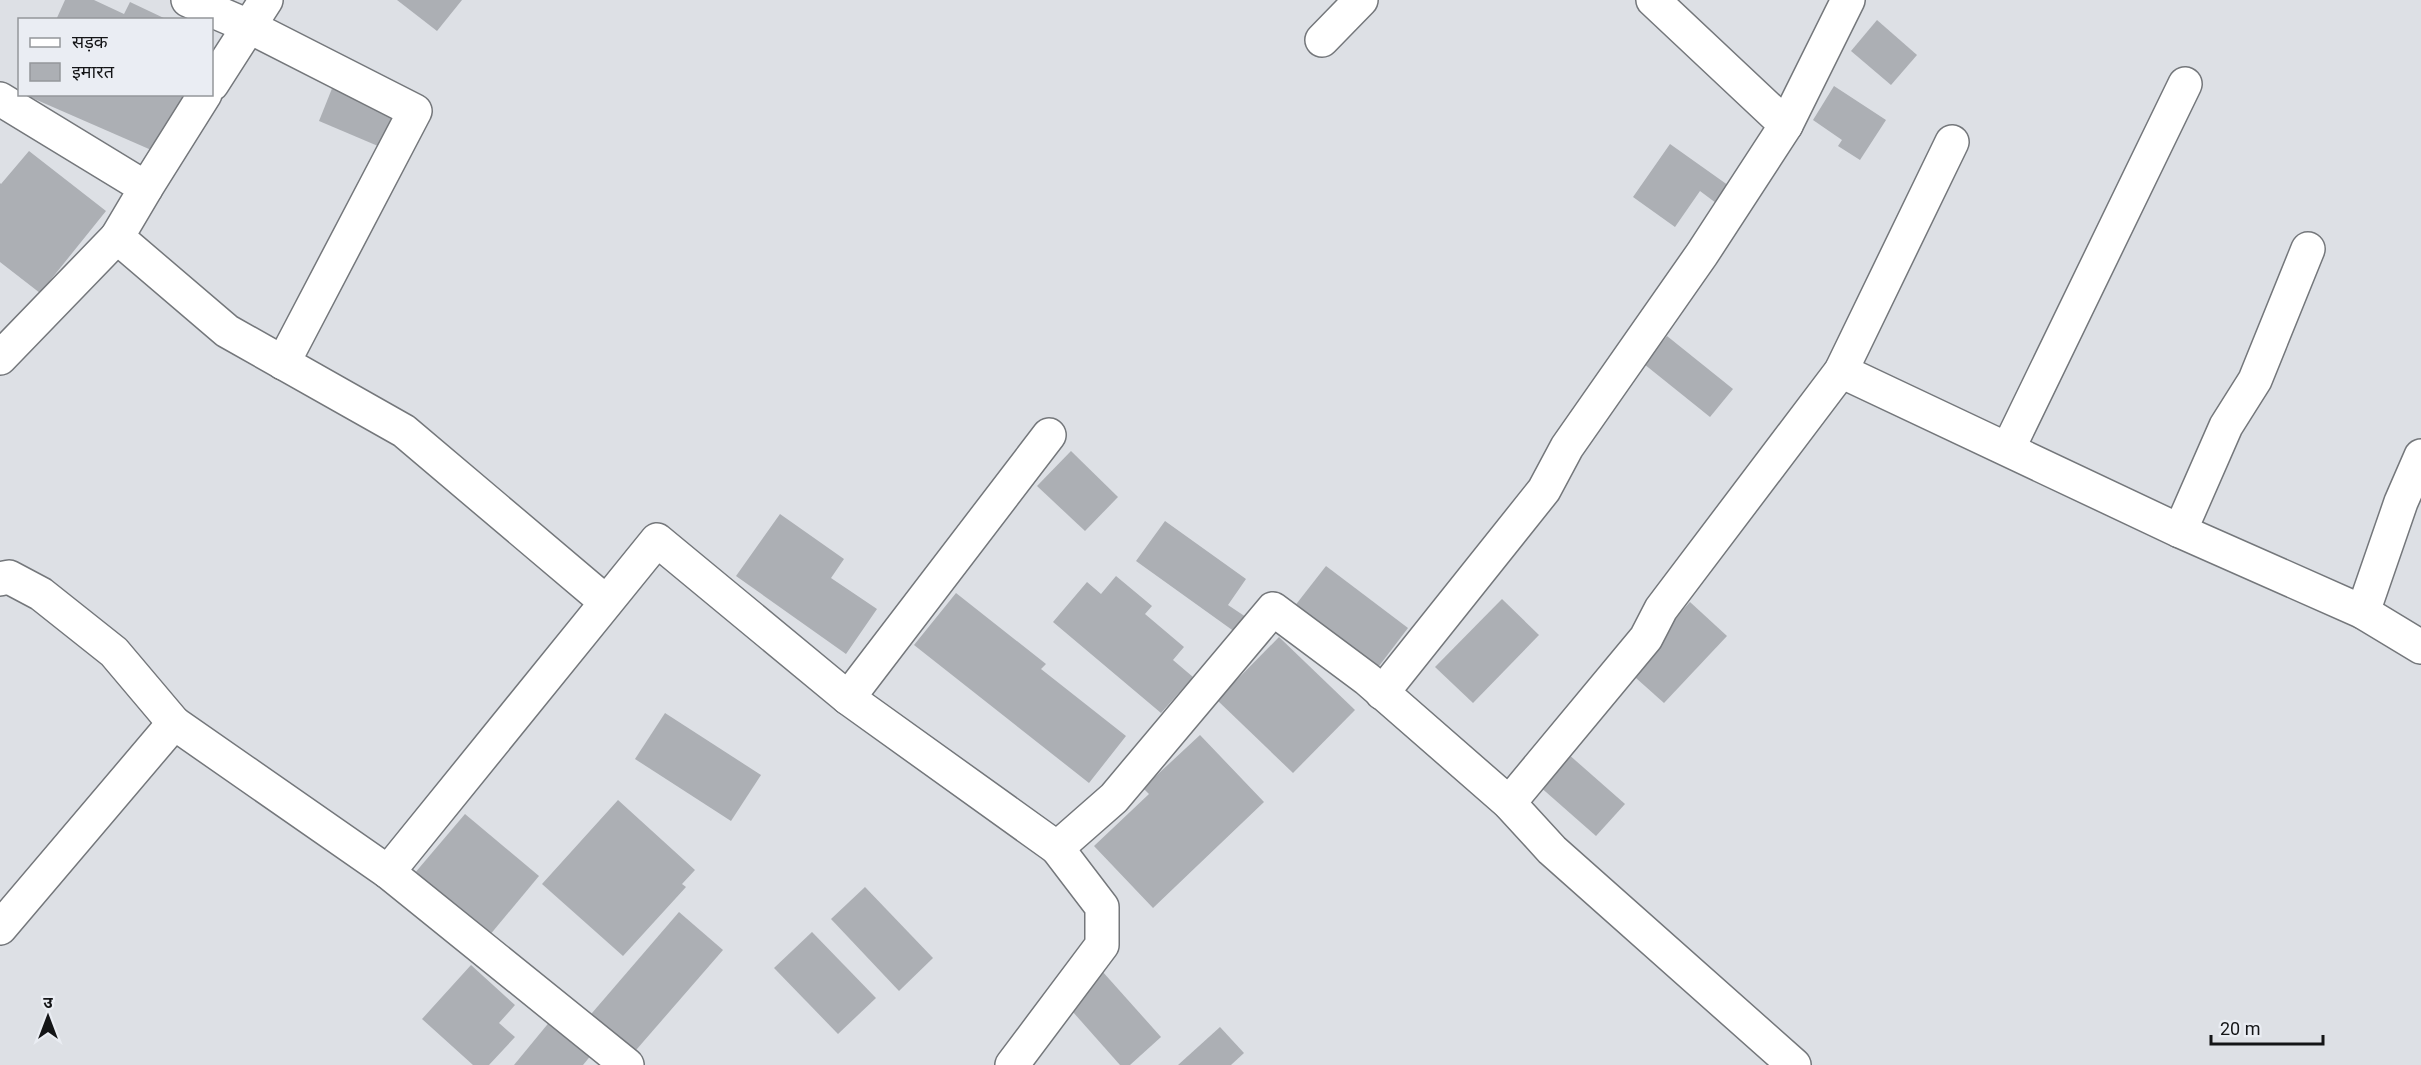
<svg xmlns="http://www.w3.org/2000/svg" width="2421" height="1065" font-family="Roboto,'Noto Sans Devanagari',sans-serif">
<style>
.building{fill:#acafb4}
.lines{fill:none;stroke-linecap:round;stroke-linejoin:round}
.minor-casing{stroke:#74777b;stroke-width:36}
.minor{stroke:#fff;stroke-width:33}
</style>
<rect width="100%" height="100%" fill="#dde0e5"/>
<!-- building -->
<g class="building">
<path d="M65,0H94L124,14L130,2L168,20H56Z"/>
<path d="M397,0H462L437,31Z"/>
<path d="M1877,20L1917,55L1891,85L1851,51Z"/>
<path d="M333,86L400,113L385,149L319,121Z"/>
<path d="M1834,86L1886,120L1860,160L1838,146L1842,140L1813,120Z"/>
<path d="M23,94H193L165,156Z"/>
<path d="M1670,144L1732,188L1720,206L1700,191L1675,227L1633,197Z"/>
<path d="M29,151L106,211L40,293L0,262V183L1,184Z"/>
<path d="M1667,336L1733,389L1710,417L1644,364Z"/>
<path d="M1071,451L1118,497L1085,531L1037,486Z"/>
<path d="M780,514L844,559L831,578L877,609L846,654L736,576Z"/>
<path d="M1165,521L1246,579L1228,605L1246,617L1235,632L1136,561Z"/>
<path d="M1326,566L1408,628L1376,670L1294,607Z"/>
<path d="M1116,576L1152,606L1145,614L1184,647L1173,660L1193,677L1161,713L1053,622L1087,582L1101,594Z"/>
<path d="M956,593L1046,664L1041,669L1126,736L1089,783L914,645Z"/>
<path d="M1502,599L1539,635L1473,703L1435,667Z"/>
<path d="M1690,602L1727,636L1664,703L1627,670Z"/>
<path d="M1279,637L1355,710L1293,773L1217,700Z"/>
<path d="M665,713L761,775L731,821L635,759Z"/>
<path d="M1200,735L1264,802L1153,908L1094,846L1149,794L1143,788Z"/>
<path d="M1567,753L1625,804L1596,836L1538,785Z"/>
<path d="M618,800L695,870L682,884L686,887L623,956L542,884Z"/>
<path d="M465,814L539,876L489,936L414,874Z"/>
<path d="M865,887L933,958L899,991L831,919Z"/>
<path d="M679,912L723,950L630,1057L586,1020Z"/>
<path d="M812,932L876,998L838,1034L774,968Z"/>
<path d="M471,965L515,1005L499,1023L515,1037L489,1065H473L422,1019Z"/>
<path d="M1102,971L1161,1037L1130,1065H1120L1065,1003Z"/>
<path d="M556,1014L597,1048L583,1065H514Z"/>
<path d="M1220,1027L1244,1053L1231,1065H1178Z"/>
</g>
<g class="lines">
<defs>
<g id="minor">
<path d="M188,0L248,26L415,111L283,363"/>
<path d="M1322,40L1361,0"/>
<path d="M212,84L266,0"/>
<path d="M0,99L146,188L117,237L227,331L404,431L606,602"/>
<path d="M1786,125L1848,0"/>
<path d="M146,188L205,94"/>
<path d="M0,358L117,237"/>
<path d="M1841,371L2180,531L2363,612L2421,647"/>
<path d="M2008,449L2185,84"/>
<path d="M2180,531L2226,426L2255,380L2308,249"/>
<path d="M0,579L9,577L41,594L114,652L174,723"/>
<path d="M2363,612L2401,502L2421,456"/>
<path d="M1382,693L1544,490L1567,447L1702,254L1786,125L1653,0"/>
<path d="M848,698L1057,848L1114,798L1273,609L1367,679L1509,803L1552,850L1794,1065"/>
<path d="M1509,803L1646,638L1661,609L1841,371L1952,142"/>
<path d="M388,872L627,1065"/>
<path d="M0,928L174,723L388,872L657,540L848,698L1049,435"/>
<path d="M1012,1065L1102,945V907L1057,848"/>
</g>
</defs>
<!-- minor casing -->
<use href="#minor" class="minor-casing"/>
<!-- minor -->
<use href="#minor" class="minor"/>
</g>
<!-- legend -->
<rect x="18" y="18" width="195" height="78" fill="#eaedf3" stroke="#94979b" stroke-width="1.5"/>
<rect x="30" y="38" width="30" height="9" fill="#ffffff" stroke="#94979b" stroke-width="1.5"/>
<text x="72" y="48" font-size="18" fill="#141517">सड़क</text>
<rect x="30" y="63" width="30" height="18" fill="#acafb4" stroke="#94979b" stroke-width="1.5"/>
<text x="72" y="78" font-size="18" fill="#141517">इमारत</text>
<!-- north arrow -->
<g transform="translate(48 1017)" stroke="#eaedf3" stroke-width="4.5" paint-order="stroke">
<path d="M0-4.5L10 22L0 15L-10 22Z" fill="#141517"/>
<text y="-9" font-size="16" font-weight="bold" text-anchor="middle" fill="#141517">उ</text>
</g>
<!-- scale -->
<path d="M2211 1035v9h112v-9" fill="none" stroke="#141517" stroke-width="3"/>
<text x="2220" y="1035" font-size="18" fill="#141517" stroke="#eaedf3" stroke-width="4.5" paint-order="stroke">20 m</text>
</svg>
